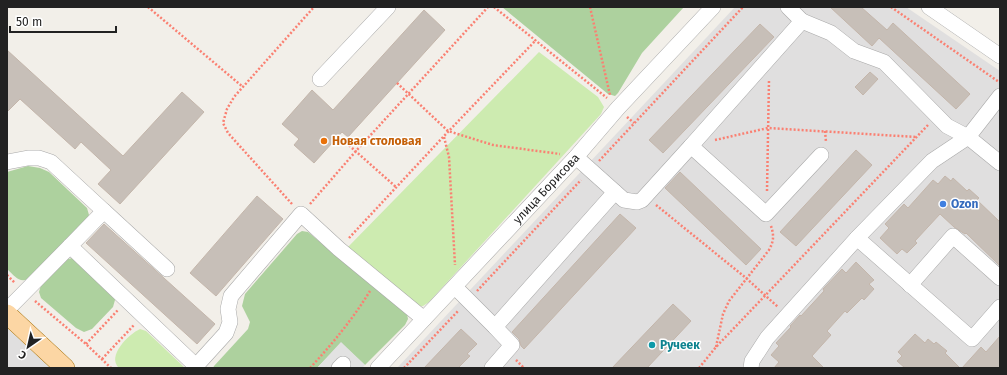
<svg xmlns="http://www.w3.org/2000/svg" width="1007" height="375" font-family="'Fira Sans',sans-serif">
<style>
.residential{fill:#e0dfdf}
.grass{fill:#cdebb0}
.forest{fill:#add19e}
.parking{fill:#e2e2e2}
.building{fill:#c7bfb8;stroke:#c4b6ab}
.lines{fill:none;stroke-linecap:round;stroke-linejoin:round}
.minor-casing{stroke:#a9a9a9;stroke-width:16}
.major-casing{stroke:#a06b00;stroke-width:20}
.path{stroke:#fa8072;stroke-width:2.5;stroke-dasharray:2 2;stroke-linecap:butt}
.minor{stroke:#fff;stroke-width:15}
.major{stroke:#fcd6a4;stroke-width:19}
.food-dot{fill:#e8710a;stroke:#fff;stroke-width:1.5}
.shop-dot{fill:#3f7fe0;stroke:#fff;stroke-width:1.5}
.culture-dot{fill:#0f9aa8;stroke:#fff;stroke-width:1.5}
.labels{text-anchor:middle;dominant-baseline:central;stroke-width:3;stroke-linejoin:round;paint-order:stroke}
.food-label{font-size:12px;font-weight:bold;fill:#c56008;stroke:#fff;text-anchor:start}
.street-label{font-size:12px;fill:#222;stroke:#fff}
.shop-label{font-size:12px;font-weight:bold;fill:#366cbe;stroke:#fff;text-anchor:start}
.culture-label{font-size:12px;font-weight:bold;fill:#0d838f;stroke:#fff;text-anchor:start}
</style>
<rect width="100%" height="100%" fill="#f2efe9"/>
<!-- residential -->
<g class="residential">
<path d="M735,7H906L1000,71V368H397Z"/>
<path d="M7,328L44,362L50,368H7Z"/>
</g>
<!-- grass -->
<g class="grass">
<path d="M539,52L598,97L604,107L601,114L429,302L423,306L416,307L347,248Z"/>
<path d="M140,329L146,331L185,368H119C106,356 129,334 140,329Z"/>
</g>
<!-- forest -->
<g class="forest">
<path d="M502,7H684L642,53L618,93L615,96L608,94Z"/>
<path d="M28,166L40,168L49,172L87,208L89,215L86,221L31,278C19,284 16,277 7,269V172Z"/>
<path d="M302,231L308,232L407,314L408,319L405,325L365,365L341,343L317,368H213L214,366L248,329L250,322L242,306L245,294L297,234Z"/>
<path d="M72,258L79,260L114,294L115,300L113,307L92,329L84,332L76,328L41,298L39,292L41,285L65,260Z"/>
</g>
<!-- parking -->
<path class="parking" d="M341,342L365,365L362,368H317Z"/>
<!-- building -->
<g class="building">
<path d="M830,7H861L887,30L893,23L970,94L956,109L879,38L872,46Z"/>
<path d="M424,10L445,30L348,137L342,132L314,163L294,145L299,139L282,124L312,90L333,110Z"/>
<path d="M760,24L774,37L663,153L649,140Z"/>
<path d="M7,50L123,156L182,92L204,112L120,204L98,184L111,170L81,142L75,149L20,99L7,112Z"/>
<path d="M870,72L878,79L863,95L855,87Z"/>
<path d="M856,150L872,165L796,246L780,232Z"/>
<path d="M680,172L761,249L746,265L665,188Z"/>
<path d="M945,176L951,181L953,178L967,191L969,189L979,198L977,200L1000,222V266L966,233L965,234L954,227L940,214L915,241L917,243L907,253L902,249L897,254L880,238L889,228L885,224L904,204L908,208L933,180L938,184Z"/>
<path d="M257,196L283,219L216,296L190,273Z"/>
<path d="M620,214L636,228L524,349L521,346L519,339L512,332Z"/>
<path d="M104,224L215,324L197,344L86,243Z"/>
<path d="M856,262L874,280L869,284L874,289L864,300L862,298L847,313L845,311L827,331L831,335L812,356L824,368H774L779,362L771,355L779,346L776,343L791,327L790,326L800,315L801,316L824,291L823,289L842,269L846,273Z"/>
<path d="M673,304L691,321L647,368H612Z"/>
<path d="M461,329L477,344L467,354L470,356L458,368H424Z"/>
<path d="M915,334L925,343L928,339L934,344L936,342L947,351L945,353L960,368H905L897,361L902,356L898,352Z"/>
<path d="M1000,336V368H962L981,347L986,352Z"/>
</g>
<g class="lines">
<defs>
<g id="minor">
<path d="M788,7L802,21L691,146L766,214L821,155"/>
<path d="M929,7L1000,56"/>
<path d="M802,21L831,33L854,51L884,62L947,126L968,137L1000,163"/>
<path d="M320,79L388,7"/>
<path d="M576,157L624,200L637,202L642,200L691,146"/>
<path d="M7,162L28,158H39L51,162L104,211"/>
<path d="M857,238L972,339L1000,307"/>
<path d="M167,269L104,211L70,246L196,366"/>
<path d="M910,285L953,236L1000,278"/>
<path d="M455,287L495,327L512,345L492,368"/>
<path d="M7,310L70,246"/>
<path d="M495,327L615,192"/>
<path d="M198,368L196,366L226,333L230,322L228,309L231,296L301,214L339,249L424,319"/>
<path d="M339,368L343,364"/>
<path id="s1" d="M378,368L576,157L618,108L713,7"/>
<path d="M751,368L752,361L767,338L857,238L932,161L968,137L1000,96"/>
</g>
<path id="major" d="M7,314L65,368"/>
</defs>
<!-- minor casing -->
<use href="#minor" class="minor-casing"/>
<!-- major casing -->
<use href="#major" class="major-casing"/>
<!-- path -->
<g class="path">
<path d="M148,7L243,87"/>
<path d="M494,7L607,98"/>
<path d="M590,7L610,95"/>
<path d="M891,7L999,82"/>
<path d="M397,83L448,131L493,145L560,154"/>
<path d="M627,117L634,123"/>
<path d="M825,131L826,142"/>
<path d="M444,137L449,157L455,265"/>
<path d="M343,140L396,187"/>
<path d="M715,140L768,128L916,137"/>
<path d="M599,161L743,7"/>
<path d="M767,191L769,80"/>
<path d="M292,204L228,133L223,123L227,109L234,97L314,7"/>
<path d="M310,204L356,151L488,7"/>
<path d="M656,205L746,278L778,307"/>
<path d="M349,238L444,136L536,40"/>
<path d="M7,275L15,283"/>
<path d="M477,291L581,180"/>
<path d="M35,301L86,344L111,368"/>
<path d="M86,344L118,310"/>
<path d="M716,347L723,314L729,301L769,250C774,241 774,235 771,226"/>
<path d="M102,359L134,325"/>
<path d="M516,360L524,368"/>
<path d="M310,368C333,343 352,320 370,291"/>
<path d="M404,368L459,310"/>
<path d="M699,368L716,347L928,125"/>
</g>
<!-- minor -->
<use href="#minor" class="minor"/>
<!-- major -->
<use href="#major" class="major"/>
</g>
<!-- markers -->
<circle class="food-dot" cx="324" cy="141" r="4"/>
<circle class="shop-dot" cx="943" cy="204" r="4"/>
<circle class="culture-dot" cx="652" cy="345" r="4"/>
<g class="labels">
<!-- food labels -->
<g class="food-label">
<text x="332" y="141">Новая столовая</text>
</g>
<!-- street labels -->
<g class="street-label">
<text stroke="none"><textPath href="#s1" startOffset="246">улица Борисова</textPath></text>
</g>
<!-- shop labels -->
<g class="shop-label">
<text x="951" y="204">Ozon</text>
</g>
<!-- culture labels -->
<g class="culture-label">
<text x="660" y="345">Ручеек</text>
</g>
</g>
<!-- border -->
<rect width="1007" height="375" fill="none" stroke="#222222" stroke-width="16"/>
<!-- north arrow -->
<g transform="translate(28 347) rotate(214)" stroke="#ffffff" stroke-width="3" paint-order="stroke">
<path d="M0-3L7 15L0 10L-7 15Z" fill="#222222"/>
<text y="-6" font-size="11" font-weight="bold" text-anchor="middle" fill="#222222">С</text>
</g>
<!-- scale -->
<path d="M10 26v6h106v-6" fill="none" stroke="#222222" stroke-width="2"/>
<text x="16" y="26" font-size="12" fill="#222222" stroke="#ffffff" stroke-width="3" paint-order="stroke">50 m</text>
</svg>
